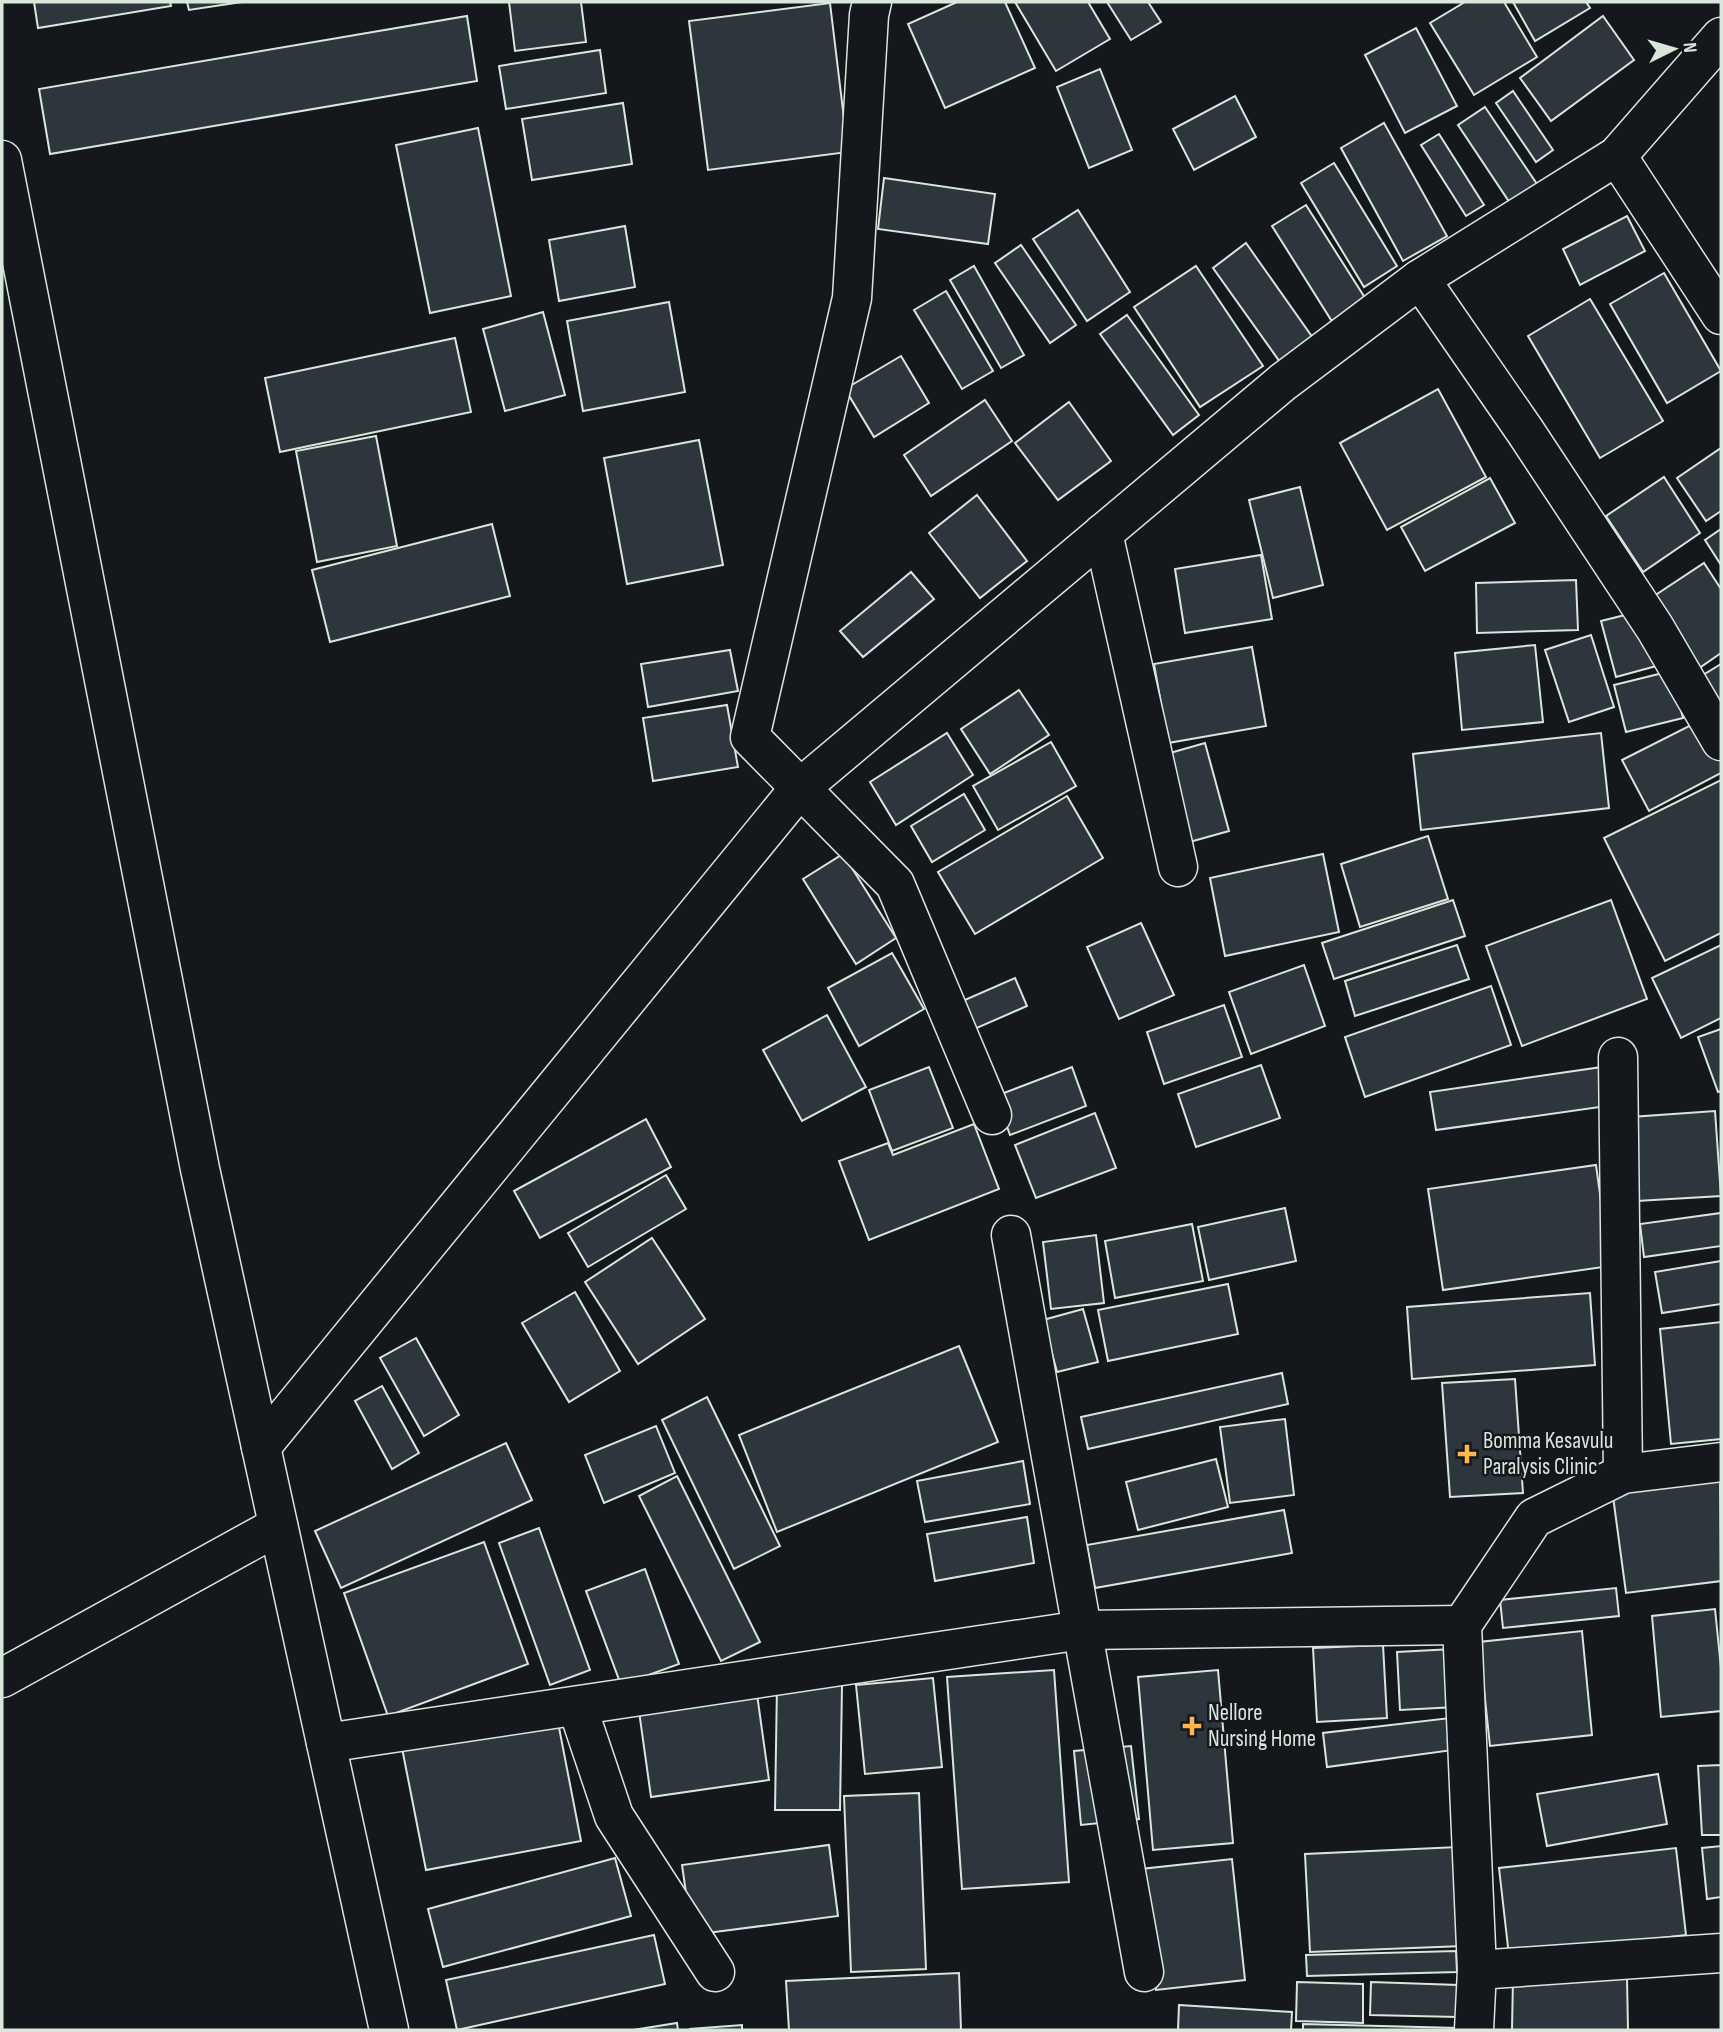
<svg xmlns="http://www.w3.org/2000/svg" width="1723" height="2032" font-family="'Sofia Sans Condensed',sans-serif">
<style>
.building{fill:#2c363c;stroke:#d8e6dc;stroke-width:2}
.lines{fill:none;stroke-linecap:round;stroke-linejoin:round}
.minor-casing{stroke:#d8e6dc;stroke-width:41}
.major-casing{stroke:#d8e6dc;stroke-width:41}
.minor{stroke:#14181c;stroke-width:38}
.major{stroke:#14181c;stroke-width:38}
.poi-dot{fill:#ffb74d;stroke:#14181c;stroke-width:2.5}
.labels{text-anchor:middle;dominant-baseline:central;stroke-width:5;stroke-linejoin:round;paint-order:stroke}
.poi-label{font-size:23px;fill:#d8e6dc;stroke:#14181c;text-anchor:start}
</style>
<rect width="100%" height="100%" fill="#14181c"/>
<!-- building -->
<g class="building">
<path d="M34,2H170L171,6L38,28Z"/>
<path d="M187,2H242L189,10Z"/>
<path d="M509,2H581L586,42L515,51Z"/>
<path d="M957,2H1005L1035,68L945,108L908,24Z"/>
<path d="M1015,2H1088L1110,39L1056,71Z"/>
<path d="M1107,2H1148L1161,22L1131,40Z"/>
<path d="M1465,2H1504L1537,57L1474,95L1430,23Z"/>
<path d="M1513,2H1586L1590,8L1535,41Z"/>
<path d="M830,3L848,152L708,170L689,21Z"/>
<path d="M467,16L477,81L50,154L39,89Z"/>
<path d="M1603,16L1634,60L1551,121L1520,78Z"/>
<path d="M1416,28L1457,106L1405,133L1365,55Z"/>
<path d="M600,50L606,93L506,109L499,66Z"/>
<path d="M1100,69L1132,150L1089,168L1057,87Z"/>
<path d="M1513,91L1553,150L1536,162L1496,103Z"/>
<path d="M1235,96L1256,137L1194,170L1173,129Z"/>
<path d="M623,103L632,164L532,180L522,119Z"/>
<path d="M1485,107L1541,190L1514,209L1458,125Z"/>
<path d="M1384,123L1447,236L1403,261L1341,148Z"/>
<path d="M478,128L511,296L430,313L396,145Z"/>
<path d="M1439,134L1484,205L1466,216L1421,145Z"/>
<path d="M1334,163L1397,266L1364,287L1301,183Z"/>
<path d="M884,178L995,194L988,244L878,229Z"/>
<path d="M1306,205L1367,301L1333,323L1272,226Z"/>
<path d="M1078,210L1130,292L1087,321L1033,239Z"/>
<path d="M1627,216L1645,251L1580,285L1563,249Z"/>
<path d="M625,226L635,287L559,301L549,240Z"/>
<path d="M1246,243L1313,338L1280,362L1213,268Z"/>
<path d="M1021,245L1076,325L1050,343L995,263Z"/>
<path d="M974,266L1024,355L1001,368L950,280Z"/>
<path d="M1196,266L1263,366L1200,407L1134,307Z"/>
<path d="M1664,273L1721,371L1667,403L1610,304Z"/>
<path d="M946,291L993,371L962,389L914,310Z"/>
<path d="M1590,299L1663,421L1600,458L1528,336Z"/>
<path d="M669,302L685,392L583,411L567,321Z"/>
<path d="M543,312L565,395L505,411L483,329Z"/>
<path d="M1127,315L1199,415L1173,435L1100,334Z"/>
<path d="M455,338L471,412L280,452L265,378Z"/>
<path d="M901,356L929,403L874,437L845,389Z"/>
<path d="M1438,389L1486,477L1387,530L1340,443Z"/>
<path d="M985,400L1012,441L931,496L904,455Z"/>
<path d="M1069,402L1111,461L1058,500L1015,443Z"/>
<path d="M376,436L397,546L317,562L296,451Z"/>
<path d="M699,440L723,565L627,584L604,458Z"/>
<path d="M1721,448V511L1706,521L1677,478Z"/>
<path d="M1664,477L1700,533L1643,572L1606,516Z"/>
<path d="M1490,478L1515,523L1425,571L1401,527Z"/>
<path d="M1300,487L1323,585L1273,598L1249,500Z"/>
<path d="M977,495L1027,561L980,598L929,533Z"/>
<path d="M492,524L510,596L330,642L312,570Z"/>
<path d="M1721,529V565L1705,540Z"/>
<path d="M1261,555L1272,619L1185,633L1175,569Z"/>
<path d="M1704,563L1721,589V653L1695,671L1648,600Z"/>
<path d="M911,572L934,599L863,657L840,631Z"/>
<path d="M1576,580L1578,630L1477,633L1476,583Z"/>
<path d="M1645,610L1660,665L1616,677L1601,621Z"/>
<path d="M1591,635L1614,707L1569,722L1545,650Z"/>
<path d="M1535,645L1543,722L1462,730L1455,653Z"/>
<path d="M1252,647L1266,726L1168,743L1154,664Z"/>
<path d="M730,650L738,691L648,707L641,664Z"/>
<path d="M1721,664V703L1703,675Z"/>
<path d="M1671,671L1683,718L1626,732L1614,685Z"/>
<path d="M1019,690L1049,735L990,774L961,729Z"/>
<path d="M727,705L738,767L653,781L643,718Z"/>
<path d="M1703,719L1721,754V773L1649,811L1622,760Z"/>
<path d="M947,733L973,775L896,825L870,782Z"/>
<path d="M1601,733L1609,808L1421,830L1413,754Z"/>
<path d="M1051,742L1076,786L998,830L973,786Z"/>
<path d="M1205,743L1229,831L1186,843L1163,755Z"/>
<path d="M1721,780V933L1665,961L1604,838Z"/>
<path d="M964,794L985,830L932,862L911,826Z"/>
<path d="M1067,796L1103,858L975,934L938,872Z"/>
<path d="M1428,836L1448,899L1360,927L1341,864Z"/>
<path d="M843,854L896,938L856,964L803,879Z"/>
<path d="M1323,854L1339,932L1225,956L1210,878Z"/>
<path d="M1453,900L1465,936L1334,979L1322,943Z"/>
<path d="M1611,900L1647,999L1522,1046L1486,946Z"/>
<path d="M1141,923L1174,995L1119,1019L1087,947Z"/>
<path d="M1457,945L1469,979L1355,1016L1345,981Z"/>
<path d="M1721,945V1018L1681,1038L1652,978Z"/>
<path d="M892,953L924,1009L859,1046L828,988Z"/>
<path d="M1304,965L1325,1026L1251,1054L1229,992Z"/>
<path d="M1015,978L1027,1006L963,1034L951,1006Z"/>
<path d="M1491,986L1511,1045L1365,1097L1345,1037Z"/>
<path d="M1224,1005L1242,1057L1164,1084L1147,1032Z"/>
<path d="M827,1015L866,1087L802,1121L763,1050Z"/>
<path d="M1721,1029V1091L1718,1092L1698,1037Z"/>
<path d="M1261,1065L1280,1118L1196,1147L1178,1094Z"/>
<path d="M929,1067L953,1128L892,1151L869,1090Z"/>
<path d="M1072,1067L1086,1106L1010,1135L996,1096Z"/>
<path d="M1602,1067L1607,1106L1436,1130L1430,1092Z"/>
<path d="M1715,1111L1721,1196L1637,1201L1631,1117Z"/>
<path d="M1095,1113L1116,1168L1036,1198L1015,1145Z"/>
<path d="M646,1119L671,1167L540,1238L514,1191Z"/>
<path d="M974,1124L999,1189L869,1240L839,1161L888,1143L893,1155Z"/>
<path d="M1596,1165L1610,1266L1443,1290L1428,1189Z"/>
<path d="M666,1175L686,1209L588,1267L568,1233Z"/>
<path d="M1285,1208L1296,1261L1209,1280L1198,1227Z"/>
<path d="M1721,1213V1246L1644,1257L1640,1224Z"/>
<path d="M1192,1224L1203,1281L1115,1298L1105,1241Z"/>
<path d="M1096,1235L1104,1303L1051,1309L1043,1242Z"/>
<path d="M652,1238L705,1319L638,1364L585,1282Z"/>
<path d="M1721,1261V1304L1662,1313L1655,1272Z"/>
<path d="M1228,1284L1238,1334L1108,1361L1098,1310Z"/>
<path d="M575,1292L620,1371L569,1402L522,1323Z"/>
<path d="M1590,1293L1595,1365L1412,1379L1407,1307Z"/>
<path d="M1083,1309L1098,1362L1057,1372L1043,1320Z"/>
<path d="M1721,1322V1439L1671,1444L1660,1329Z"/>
<path d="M416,1338L459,1415L424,1436L380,1358Z"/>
<path d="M959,1346L998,1442L777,1532L739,1435Z"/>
<path d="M1282,1373L1288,1404L1088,1449L1081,1417Z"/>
<path d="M1515,1379L1523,1493L1450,1497L1442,1383Z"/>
<path d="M382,1386L419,1453L392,1469L355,1401Z"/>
<path d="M707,1397L780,1546L734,1569L662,1420Z"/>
<path d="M1285,1419L1294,1495L1230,1503L1220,1427Z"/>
<path d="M656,1426L675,1473L604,1503L585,1455Z"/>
<path d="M506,1443L532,1500L341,1588L315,1531Z"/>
<path d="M1216,1459L1228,1507L1138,1530L1126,1482Z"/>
<path d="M1023,1461L1030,1504L925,1522L917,1481Z"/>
<path d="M1720,1474L1721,1581L1626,1593L1612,1489Z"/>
<path d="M677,1476L760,1642L721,1661L639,1496Z"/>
<path d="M1284,1510L1292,1553L1095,1588L1087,1545Z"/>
<path d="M1027,1517L1034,1563L935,1581L927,1534Z"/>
<path d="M539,1528L590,1670L550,1685L499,1543Z"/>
<path d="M484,1542L528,1664L388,1716L344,1593Z"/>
<path d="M645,1569L679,1664L621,1685L586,1591Z"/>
<path d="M1616,1588L1619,1616L1503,1628L1500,1600Z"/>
<path d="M1715,1609L1721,1668V1711L1661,1717L1652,1616Z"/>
<path d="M1582,1631L1592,1735L1490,1746L1479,1642Z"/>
<path d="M1383,1645L1387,1718L1317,1722L1313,1648Z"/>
<path d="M1453,1649L1456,1707L1400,1710L1397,1652Z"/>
<path d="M1054,1670L1069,1882L962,1889L947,1677Z"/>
<path d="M1218,1670L1233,1843L1153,1850L1138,1677Z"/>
<path d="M933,1678L942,1767L865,1774L856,1685Z"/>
<path d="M777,1684L842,1685L840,1810H775Z"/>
<path d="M756,1687L769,1780L651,1797L638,1704Z"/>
<path d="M556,1712L581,1841L426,1870L401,1743Z"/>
<path d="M1450,1718L1453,1750L1327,1767L1323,1733Z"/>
<path d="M1131,1746L1139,1819L1081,1825L1074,1751Z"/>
<path d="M1721,1765V1835H1702L1698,1766Z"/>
<path d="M1658,1774L1667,1824L1547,1846L1537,1794Z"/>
<path d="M919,1793L926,1969L851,1972L844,1796Z"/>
<path d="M829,1845L838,1916L692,1935L682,1865Z"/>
<path d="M1721,1846V1897L1707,1899L1702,1848Z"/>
<path d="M1458,1847L1463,1946L1310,1952L1305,1854Z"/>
<path d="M1676,1848L1686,1935L1509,1956L1499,1868Z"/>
<path d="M615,1858L631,1916L443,1967L428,1909Z"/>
<path d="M1232,1859L1245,1980L1156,1990L1141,1869Z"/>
<path d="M654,1935L665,1984L457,2030L446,1980Z"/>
<path d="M1456,1951L1457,1972L1307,1976L1306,1955Z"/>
<path d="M959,1973L961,2030H789L786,1981Z"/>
<path d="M1513,1978H1627L1628,2030H1512Z"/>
<path d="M1297,1982L1363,1984V2023L1296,2021Z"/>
<path d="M1371,1982L1458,1985L1457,2017L1370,2015Z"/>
<path d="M1179,2005L1292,2012L1291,2030H1178Z"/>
<path d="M677,2023L678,2030H633Z"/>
<path d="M1303,2024L1458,2028V2030H1303Z"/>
<path d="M742,2025V2030H690V2029Z"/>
</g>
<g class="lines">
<defs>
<g id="minor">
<path d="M872,2L869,15L852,298L750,737L895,884L992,1115"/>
<path d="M1617,156L1721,37"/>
<path d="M1420,279L1525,431L1655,628L1721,741"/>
<path d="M1103,533L1178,867"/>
<path d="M1618,1057L1623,1474"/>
<path d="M1011,1235L1144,1972"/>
<path d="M261,1447L799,789L1283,382L1420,279L1617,156L1721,315"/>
<path d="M2,1678L278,1526"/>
<path d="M577,1706L614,1816L715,1972"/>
<path d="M326,1743L1082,1630L1462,1625"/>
<path d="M1477,1970L1721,1953"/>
<path d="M1474,2030L1477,1970L1462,1625L1534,1518L1623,1474L1721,1462"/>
</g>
<path id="major" d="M2,160L200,1169L389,2030"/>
</defs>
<!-- minor casing -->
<use href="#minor" class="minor-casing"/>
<!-- major casing -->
<use href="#major" class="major-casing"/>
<!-- minor -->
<use href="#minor" class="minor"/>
<!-- major -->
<use href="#major" class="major"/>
</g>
<!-- markers -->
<g class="poi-dot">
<path d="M1463.5 1443.5h7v7h7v7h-7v7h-7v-7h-7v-7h7z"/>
<path d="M1188.5 1715.5h7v7h7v7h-7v7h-7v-7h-7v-7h7z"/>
</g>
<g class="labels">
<!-- poi labels -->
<g class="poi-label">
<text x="1483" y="1441">Bomma Kesavulu<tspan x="1483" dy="26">Paralysis Clinic</tspan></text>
<text x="1208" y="1713">Nellore<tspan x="1208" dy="26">Nursing Home</tspan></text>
</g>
</g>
<!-- border -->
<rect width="1723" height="2032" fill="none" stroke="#d8e6dc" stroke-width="7"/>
<!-- north arrow -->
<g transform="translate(1674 49) rotate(85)" stroke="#14181c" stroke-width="5" paint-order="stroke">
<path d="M0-5L12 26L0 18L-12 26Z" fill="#d8e6dc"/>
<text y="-10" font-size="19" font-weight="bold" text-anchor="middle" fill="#d8e6dc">N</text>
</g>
</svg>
